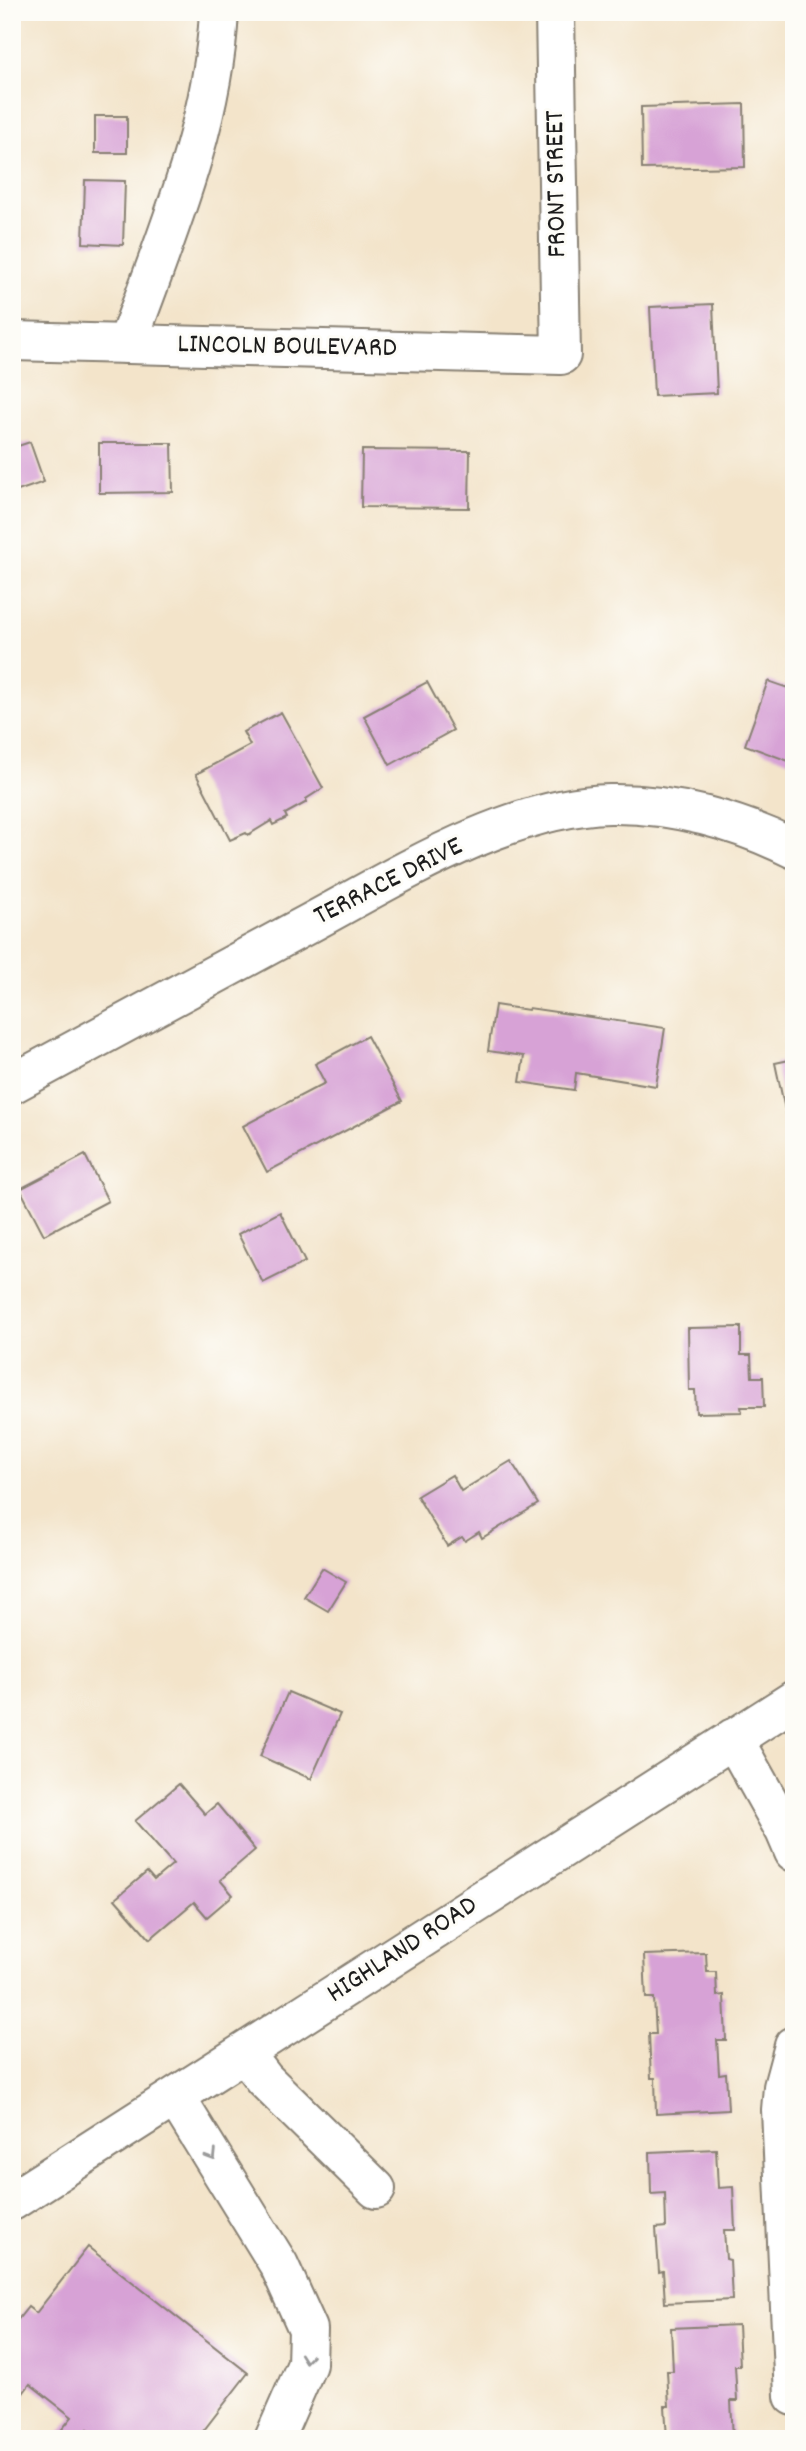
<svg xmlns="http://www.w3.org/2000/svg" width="806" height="2451" font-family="Dekko,sans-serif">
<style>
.building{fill:#d7a2d6}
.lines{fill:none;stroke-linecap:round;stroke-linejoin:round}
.minor-casing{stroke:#888073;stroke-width:42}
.minor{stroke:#fff;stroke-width:38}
.oneway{stroke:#999}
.labels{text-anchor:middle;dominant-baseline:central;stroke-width:6;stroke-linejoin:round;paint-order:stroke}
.street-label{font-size:28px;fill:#1c1c1c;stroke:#fdfcf7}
</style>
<rect width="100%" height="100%" fill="#fdfcf7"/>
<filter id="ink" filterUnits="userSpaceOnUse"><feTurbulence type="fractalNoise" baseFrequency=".0143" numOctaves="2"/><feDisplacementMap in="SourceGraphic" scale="14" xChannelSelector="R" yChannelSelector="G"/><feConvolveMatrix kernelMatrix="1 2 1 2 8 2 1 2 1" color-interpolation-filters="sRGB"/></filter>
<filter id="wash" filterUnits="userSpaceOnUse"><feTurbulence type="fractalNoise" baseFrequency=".00686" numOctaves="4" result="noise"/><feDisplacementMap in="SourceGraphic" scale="28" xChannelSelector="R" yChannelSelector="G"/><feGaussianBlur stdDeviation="1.57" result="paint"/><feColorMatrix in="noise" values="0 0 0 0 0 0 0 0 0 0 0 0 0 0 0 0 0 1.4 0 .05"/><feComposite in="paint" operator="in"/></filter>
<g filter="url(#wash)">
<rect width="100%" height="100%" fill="#f3e4ca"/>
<g id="blocks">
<!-- building -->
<g class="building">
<path d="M744,104L745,167L642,169L641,107Z"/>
<rect x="95" y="116" width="32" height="37"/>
<path d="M85,180L125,181L123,245L83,243Z"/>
<path d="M713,304L717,393L654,396L650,307Z"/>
<path d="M30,442L44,482L12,493V448Z"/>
<path d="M99,443H172L173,492L99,493Z"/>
<path d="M362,450L470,451L469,508L361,507Z"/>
<path d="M768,681L794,690V763L745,745Z"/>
<path d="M427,682L453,730L390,765L364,716Z"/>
<path d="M281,712L323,788L306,799L307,802L285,814L287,818L273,825L271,821L248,835L246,833L230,840L196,774L250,745L243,732Z"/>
<path d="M495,1005L528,1010L529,1008L665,1028L656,1086L576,1073L574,1090L520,1082L524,1056L488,1051Z"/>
<path d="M367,1036L402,1101L267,1172L243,1126L325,1083L315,1064Z"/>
<path d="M794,1059V1147H793L775,1063Z"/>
<path d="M85,1155L108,1201L44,1235L20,1189Z"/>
<path d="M280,1212L305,1262L263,1283L238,1234Z"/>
<path d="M741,1327V1355H751L752,1377H763L764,1407H741L742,1412L696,1413L695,1390H689L688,1328Z"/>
<path d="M511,1461L538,1504L482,1538L479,1532L465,1541L462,1537L447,1546L417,1496L452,1475L461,1491Z"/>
<path d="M322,1568L346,1582L328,1611L304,1597Z"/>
<path d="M288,1692L340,1714L311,1779L260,1756Z"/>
<path d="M179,1784L205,1814L217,1804L255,1850L220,1880L233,1895L207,1917L194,1902L150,1939L115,1899L147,1872L154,1880L173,1864L135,1821Z"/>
<path d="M706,1953L707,1972H716L717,1996L724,1995L726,2040H717L719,2074L726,2073L728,2110L656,2114L655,2078H651L649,2034H656L654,1998H646L644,1955Z"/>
<path d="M716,2149L718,2188L733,2187L735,2230H724L726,2259L730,2260L732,2300L665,2303L663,2271L659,2272L656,2228L666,2227L665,2193L651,2194L650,2152Z"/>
<path d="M88,2247L248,2373L197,2439H100L88,2429L81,2439H54L72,2417L30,2384L12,2408V2327L28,2307L36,2313Z"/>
<path d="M738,2325L740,2366H735L737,2401H731L733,2439H667L665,2406H669L667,2371H673L671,2328Z"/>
</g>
</g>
</g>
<g filter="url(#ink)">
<use href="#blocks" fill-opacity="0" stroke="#888073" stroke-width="2"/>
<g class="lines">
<defs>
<g id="minor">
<path d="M12,341L561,355L555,12"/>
<path d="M127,344C166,236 213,128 219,12"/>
<path d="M12,1084C107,1033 202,982 297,930C388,882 505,806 610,804C673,803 738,821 794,849"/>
<path d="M733,1738L785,1831L794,1852"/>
<path d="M794,2046L783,2087L781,2110L794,2396"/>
<path d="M245,2054L264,2079L376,2189"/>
<path d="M176,2098L279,2265L308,2329L307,2364L274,2439"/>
<path d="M12,2201L794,1700"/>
</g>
</defs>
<!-- minor casing -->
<use href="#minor" class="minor-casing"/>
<!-- minor -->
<use href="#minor" class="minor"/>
</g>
<!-- one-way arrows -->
<defs><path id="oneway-chevron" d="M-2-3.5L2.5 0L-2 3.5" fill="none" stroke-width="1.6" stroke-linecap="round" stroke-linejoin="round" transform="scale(1.75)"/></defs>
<g class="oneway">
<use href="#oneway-chevron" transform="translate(212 2156) rotate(58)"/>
<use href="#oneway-chevron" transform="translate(306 2358) rotate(96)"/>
</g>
</g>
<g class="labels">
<!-- street labels -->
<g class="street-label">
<text transform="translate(558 184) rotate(-91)">FRONT STREET</text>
<text transform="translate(287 348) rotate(1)">LINCOLN BOULEVARD</text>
<text transform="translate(389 883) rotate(-27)">TERRACE DRIVE</text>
<text transform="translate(403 1951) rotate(-33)">HIGHLAND ROAD</text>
</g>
</g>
<!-- margin -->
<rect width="806" height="2451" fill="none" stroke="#fdfcf7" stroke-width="42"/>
</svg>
